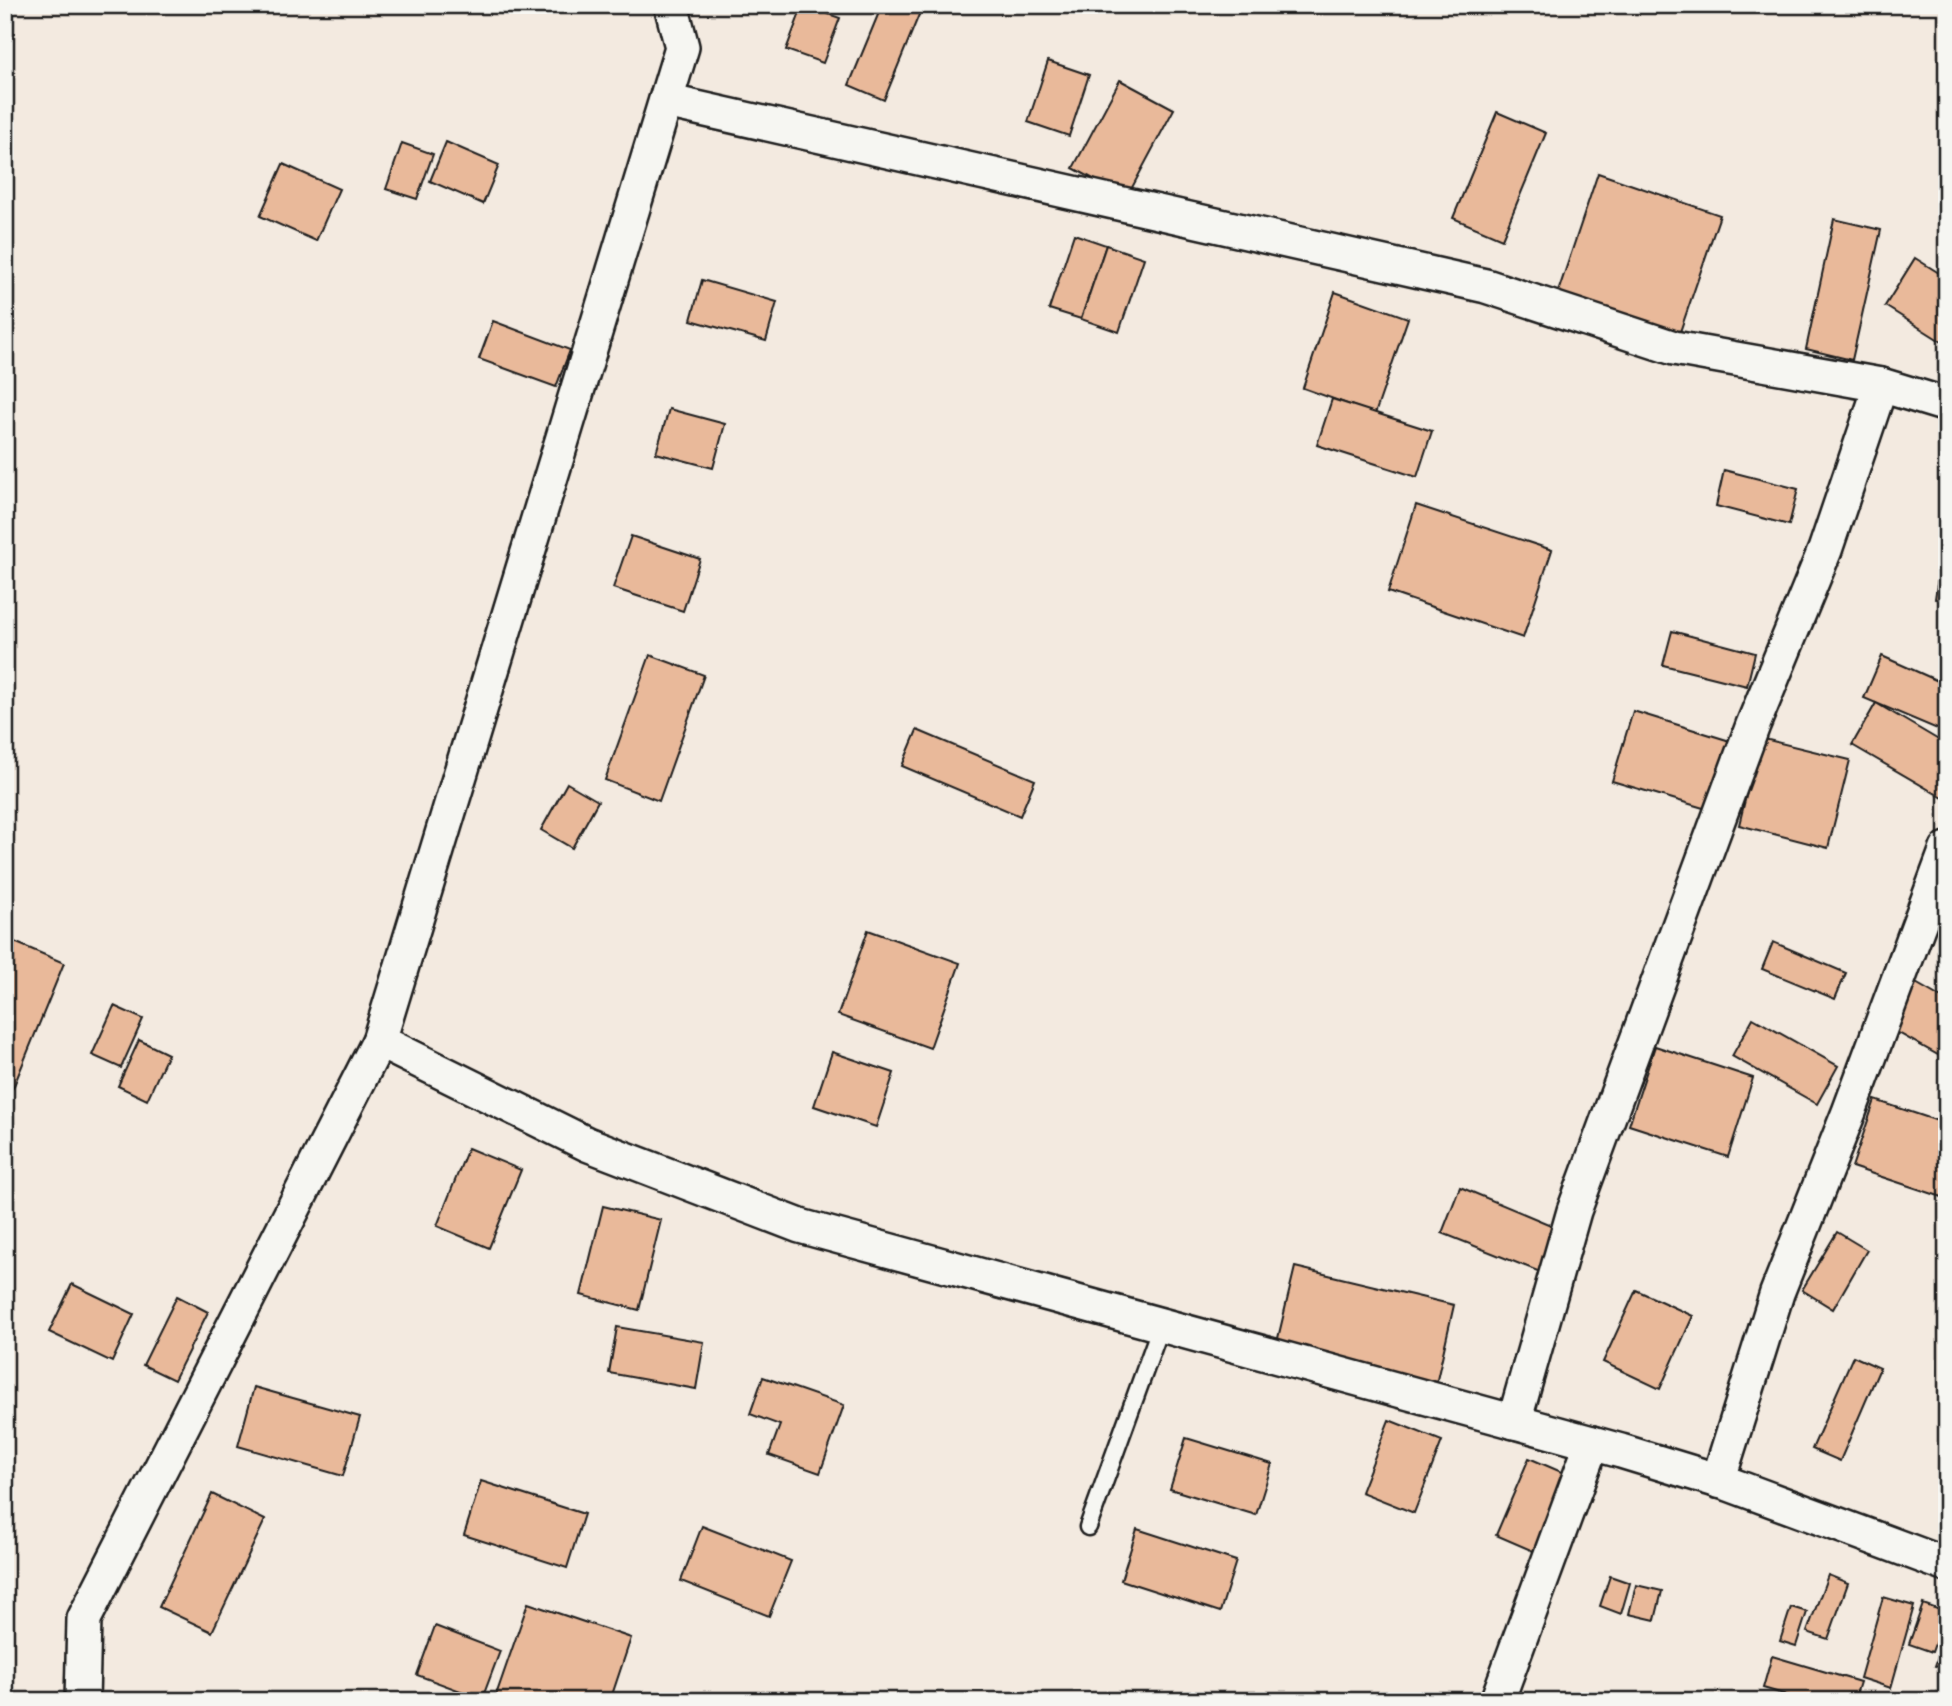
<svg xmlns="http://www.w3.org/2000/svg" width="1952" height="1706" font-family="Kalam,sans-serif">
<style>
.building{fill:#e9b99a;stroke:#1c1c1c;stroke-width:2}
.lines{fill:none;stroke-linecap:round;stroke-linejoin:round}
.service-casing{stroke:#1c1c1c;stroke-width:21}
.minor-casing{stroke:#1c1c1c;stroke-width:38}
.service{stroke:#f6f6f2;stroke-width:16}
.minor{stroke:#f6f6f2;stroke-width:33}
</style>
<rect width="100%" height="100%" fill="#f3eae0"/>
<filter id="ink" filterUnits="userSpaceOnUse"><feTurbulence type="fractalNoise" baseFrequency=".0143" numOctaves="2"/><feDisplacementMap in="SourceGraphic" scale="14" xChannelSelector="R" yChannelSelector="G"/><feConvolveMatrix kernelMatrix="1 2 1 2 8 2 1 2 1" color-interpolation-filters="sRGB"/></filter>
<g filter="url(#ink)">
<!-- building -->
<g class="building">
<path d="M803,5L840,18L823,63L786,50Z"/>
<path d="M882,5H923L884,100L849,85Z"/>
<path d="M1048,61L1089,75L1069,136L1028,122Z"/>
<path d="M1120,80L1174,109L1127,197L1073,168Z"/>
<path d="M1497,112L1546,133L1502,239L1453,218Z"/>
<path d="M446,142L499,165L483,204L430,181Z"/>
<path d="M402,143L433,154L417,199L386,189Z"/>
<path d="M283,164L339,189L316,241L260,216Z"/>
<path d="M1598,173L1720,215L1670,361L1549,319Z"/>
<path d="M1834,219L1881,230L1852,360L1806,349Z"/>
<path d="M1074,234L1106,245L1081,319L1049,309Z"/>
<path d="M1106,245L1144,258L1119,332L1081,319Z"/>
<path d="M1915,258L1947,278V345L1885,306Z"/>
<path d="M702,280L777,302L766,341L691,320Z"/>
<path d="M1335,292L1408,318L1375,414L1303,388Z"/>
<path d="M493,321L570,350L556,387L479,359Z"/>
<path d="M1332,399L1432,431L1417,477L1317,445Z"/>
<path d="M669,409L725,424L713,468L656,453Z"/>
<path d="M1724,470L1798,489L1789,525L1716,506Z"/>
<path d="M1416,505L1552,550L1523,638L1388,592Z"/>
<path d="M631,536L700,559L683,611L613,588Z"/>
<path d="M1942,549L1947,550V601L1935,599Z"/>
<path d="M1672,631L1755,653L1747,686L1663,665Z"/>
<path d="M650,655L704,675L659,801L605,780Z"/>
<path d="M1882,656L1947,685V719L1942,731L1864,698Z"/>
<path d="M1876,703L1947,745L1945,799L1852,745Z"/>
<path d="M1633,711L1730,741L1710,810L1612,781Z"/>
<path d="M917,730L1035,780L1020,816L902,766Z"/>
<path d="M1760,738L1850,760L1828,848L1739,825Z"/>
<path d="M567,783L598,801L572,848L541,830Z"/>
<path d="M868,930L960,963L930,1048L838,1015Z"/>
<path d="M5,938L64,963L13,1088L5,1085Z"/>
<path d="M1773,942L1846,973L1835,999L1762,969Z"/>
<path d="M1914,982L1947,1001V1060L1888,1027Z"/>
<path d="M114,1006L143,1019L121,1068L92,1055Z"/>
<path d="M1753,1018L1838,1066L1817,1104L1732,1056Z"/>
<path d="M139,1040L168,1054L147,1100L118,1086Z"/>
<path d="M1655,1046L1753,1078L1728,1157L1629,1125Z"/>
<path d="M832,1052L894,1073L876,1127L814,1106Z"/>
<path d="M1875,1100L1947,1124V1182L1942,1197L1852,1167Z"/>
<path d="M468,1148L521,1170L489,1248L437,1226Z"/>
<path d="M1460,1187L1558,1228L1540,1272L1442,1233Z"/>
<path d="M603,1206L661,1220L639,1310L581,1295Z"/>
<path d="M1837,1232L1867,1250L1833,1309L1802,1290Z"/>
<path d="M1295,1267L1454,1305L1434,1393L1274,1355Z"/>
<path d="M72,1284L134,1314L112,1362L49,1332Z"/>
<path d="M1636,1290L1693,1316L1660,1389L1603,1362Z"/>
<path d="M177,1296L208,1312L174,1380L143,1365Z"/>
<path d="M617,1327L704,1342L696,1389L609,1373Z"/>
<path d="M1853,1356L1880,1368L1840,1461L1812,1449Z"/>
<path d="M763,1377L844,1405L820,1473L769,1455L780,1425L750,1414Z"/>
<path d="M254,1387L360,1417L343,1476L238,1446Z"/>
<path d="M1389,1420L1442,1441L1414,1513L1361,1492Z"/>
<path d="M1186,1438L1272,1464L1256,1515L1170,1489Z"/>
<path d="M1529,1458L1573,1477L1540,1554L1496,1535Z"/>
<path d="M481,1481L584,1514L567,1568L464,1535Z"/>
<path d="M212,1494L265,1520L212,1632L159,1607Z"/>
<path d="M702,1526L791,1561L769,1616L681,1581Z"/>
<path d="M1137,1529L1236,1561L1220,1612L1121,1580Z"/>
<path d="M1828,1575L1848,1583L1828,1639L1807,1632Z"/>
<path d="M1610,1576L1630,1583L1621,1614L1600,1606Z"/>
<path d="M1636,1585L1662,1591L1655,1620L1629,1614Z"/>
<path d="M1883,1597L1914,1606L1891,1688L1860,1678Z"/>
<path d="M528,1603L631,1638L610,1701H494Z"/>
<path d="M1923,1604L1946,1612L1932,1652L1909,1644Z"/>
<path d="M1791,1607L1807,1612L1796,1646L1780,1641Z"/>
<path d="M435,1626L500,1651L482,1699L417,1675Z"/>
<path d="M1947,1633V1670L1935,1666Z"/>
<path d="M1772,1656L1860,1682L1854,1701H1807L1763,1688Z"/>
</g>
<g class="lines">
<defs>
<path id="service" d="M1088,1527L1161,1326"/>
<g id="minor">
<path d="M666,101L1486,286L1674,348L1881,385L1947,405"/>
<path d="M379,1041L587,1144L800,1226L1621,1451L1729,1484L1947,1565"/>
<path d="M1514,1422L1574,1211L1753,725L1825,550L1881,385"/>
<path d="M1718,1481L1777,1293L1849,1112L1947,849"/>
<path d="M82,1701L84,1619L379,1041L682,47L671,5"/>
<path d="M1497,1701L1592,1443"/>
</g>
</defs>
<!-- service casing -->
<use href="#service" class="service-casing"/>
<!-- minor casing -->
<use href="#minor" class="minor-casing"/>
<!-- service -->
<use href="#service" class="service"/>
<!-- minor -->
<use href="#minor" class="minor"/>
</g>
</g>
<!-- margin -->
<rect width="1952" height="1706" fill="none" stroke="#f6f6f2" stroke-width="28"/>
<rect x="14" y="14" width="1924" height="1678" fill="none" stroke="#1c1c1c" stroke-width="2.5" filter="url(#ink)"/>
</svg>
